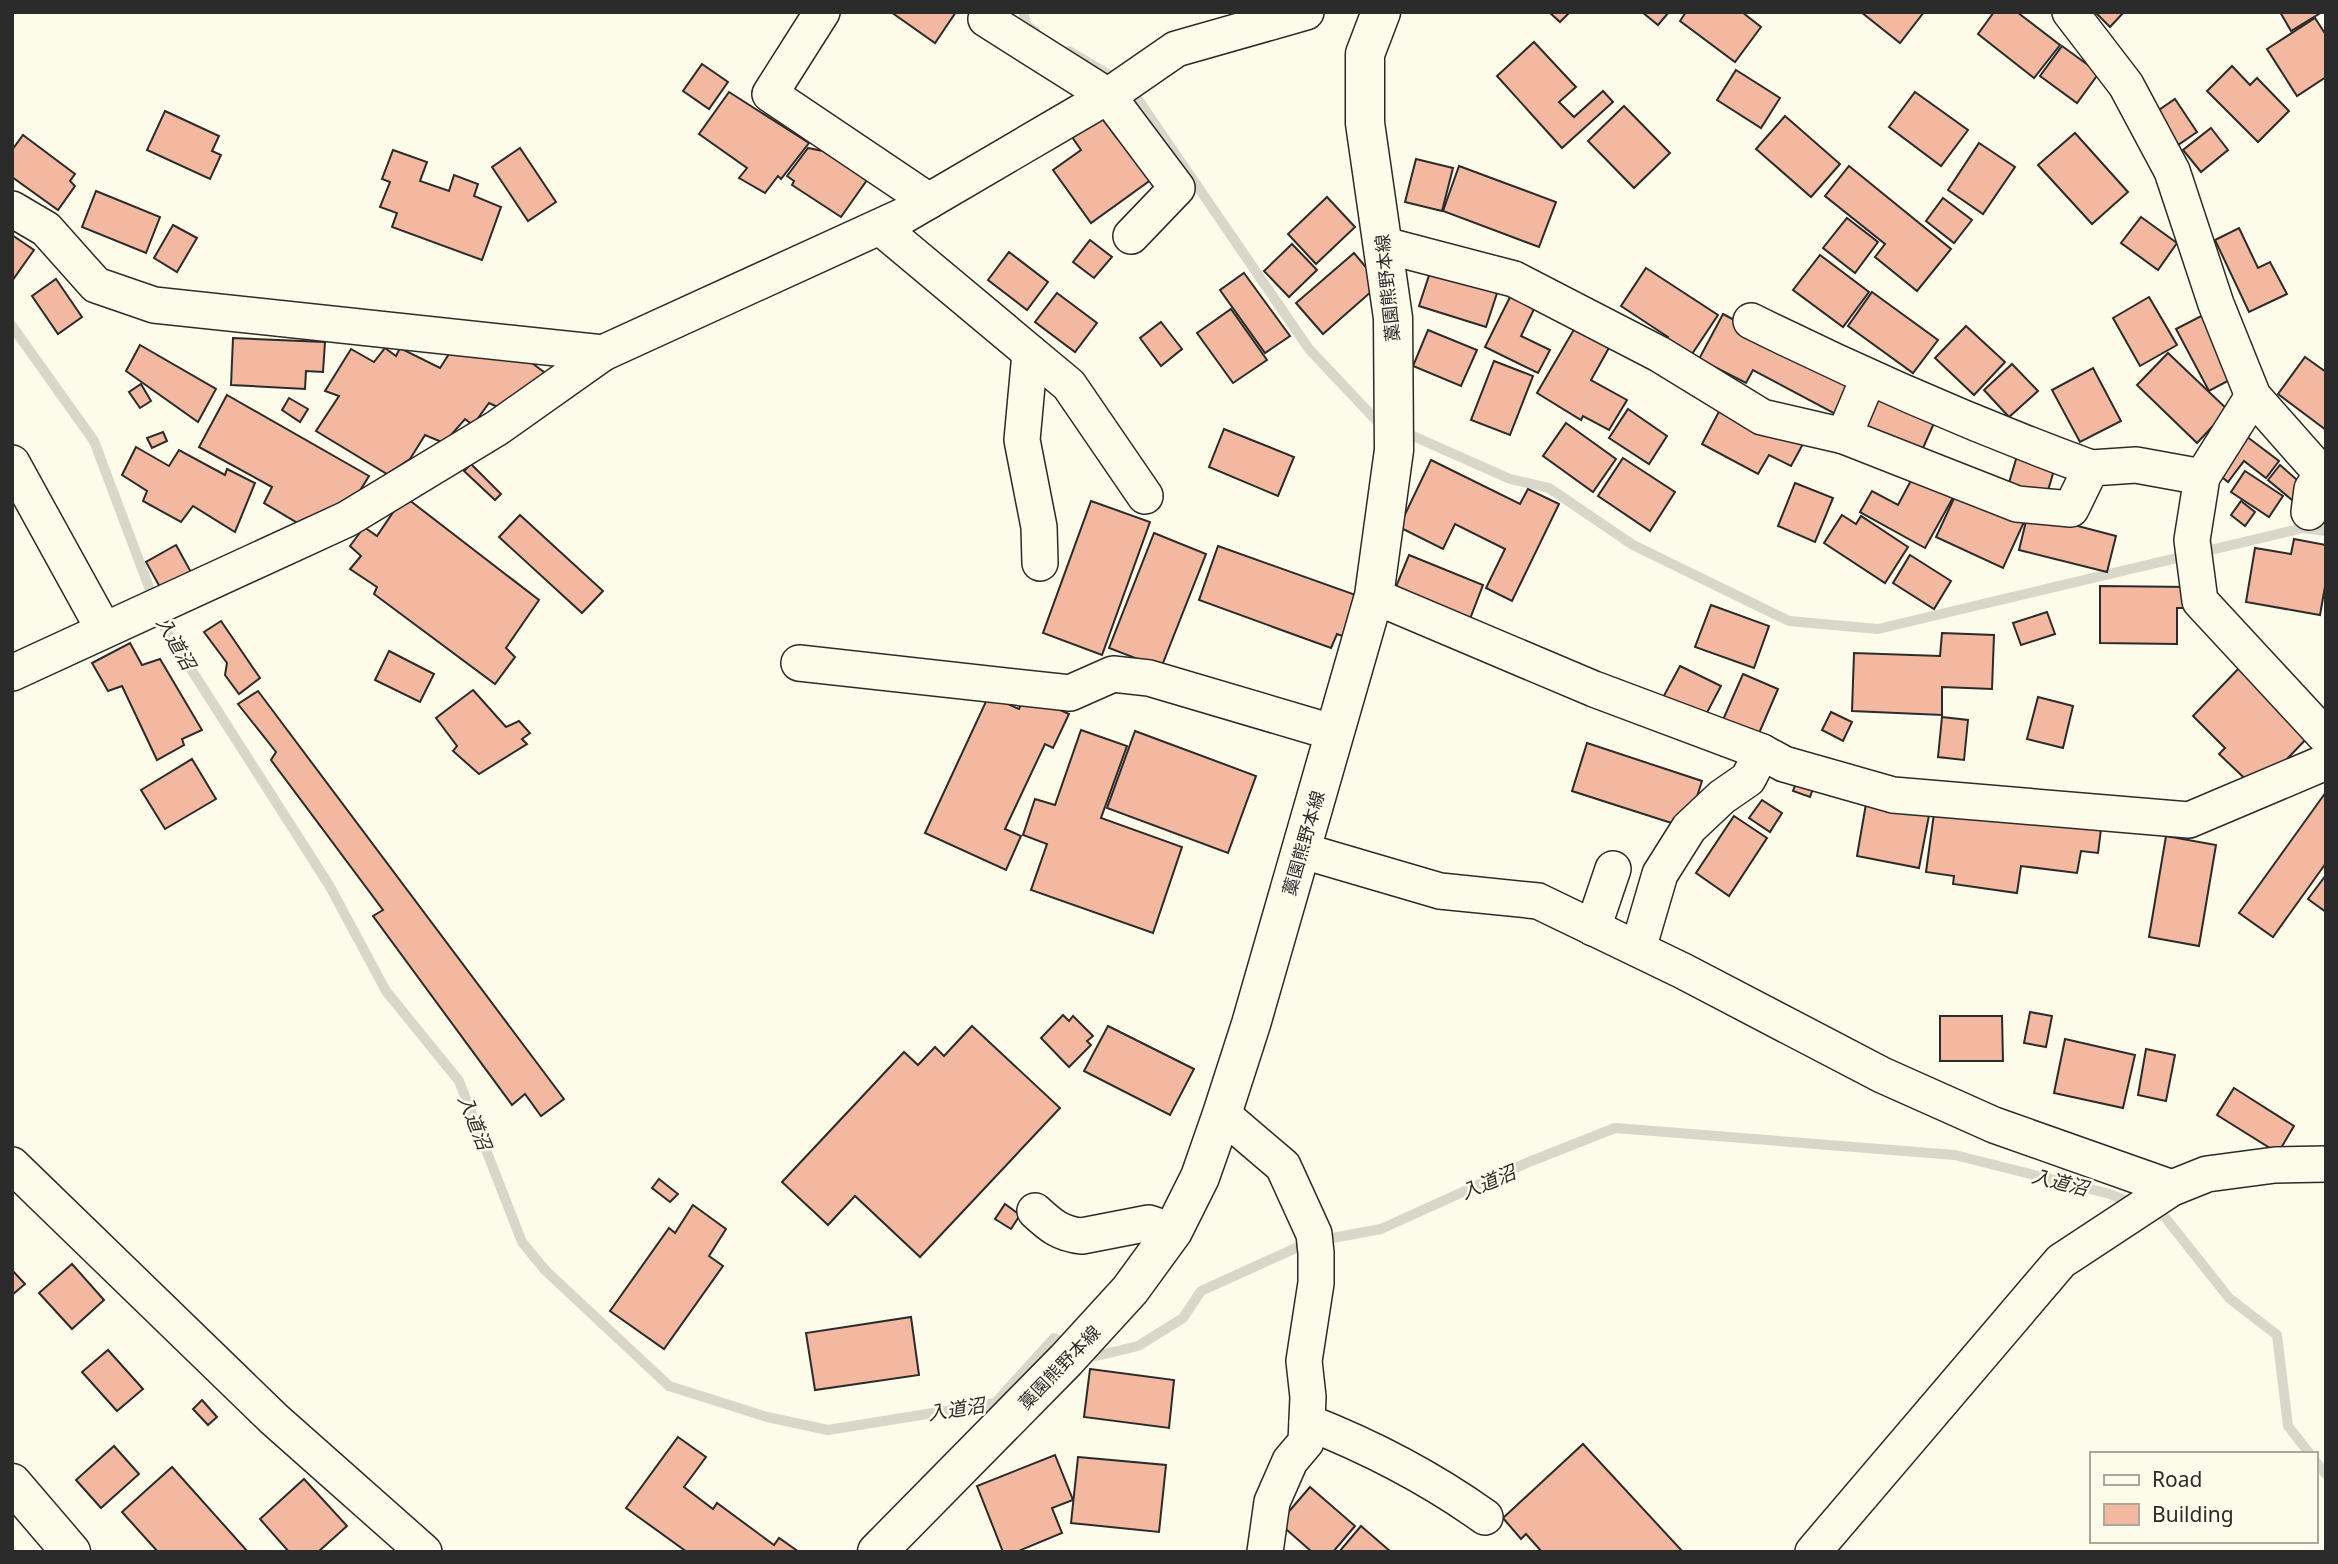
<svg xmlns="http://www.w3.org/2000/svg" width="2338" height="1564" font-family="'Noto Sans','Noto Sans JP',sans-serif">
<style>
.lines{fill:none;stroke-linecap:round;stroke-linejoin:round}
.stream{stroke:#d8d7c9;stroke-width:10}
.building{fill:#f2b8a0;stroke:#2b2b2b;stroke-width:2}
.minor-casing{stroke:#2b2b2b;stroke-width:38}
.major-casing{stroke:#2b2b2b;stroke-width:41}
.minor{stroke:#fdfbea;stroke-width:35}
.major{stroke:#fdfbea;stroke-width:38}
.labels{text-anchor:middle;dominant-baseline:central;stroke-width:5;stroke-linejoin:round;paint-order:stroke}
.street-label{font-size:18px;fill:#2b2b2b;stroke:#fdfbea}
.water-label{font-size:19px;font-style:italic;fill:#2b2b2b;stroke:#fdfbea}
</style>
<rect width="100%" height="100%" fill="#fdfbea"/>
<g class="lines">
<!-- stream -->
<g class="stream">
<path d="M1023,12L1027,26L1035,31"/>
<path d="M1069,51L1111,76L1137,98L1309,349L1375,419L1384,423"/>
<path d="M12,326L94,441L164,627L329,885L386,991L459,1081L522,1242L545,1270L669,1386L767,1417L828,1430L995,1403L1054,1338L1070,1345"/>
<path d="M1404,432L1510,479L1549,488L1633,545L1789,621L1878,629L2303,528L2326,531"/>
<path d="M2151,1211L2164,1216L2229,1298L2277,1335L2288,1426L2310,1454"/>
<path d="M1322,1240L1381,1229L1529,1162L1615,1128L1955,1155L2110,1194L2134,1204"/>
<path d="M1084,1350L1096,1356L1138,1346L1183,1318L1201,1291L1307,1243"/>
<path d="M2315,1461L2326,1474"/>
</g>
</g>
<!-- building -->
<g class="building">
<path d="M891,12H956L935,43Z"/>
<path d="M1549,12H1570L1560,22Z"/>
<path d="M1642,12H1669L1658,25Z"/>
<path d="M1686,12H1742L1761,27L1735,62L1680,21Z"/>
<path d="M1861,12H1924L1900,43Z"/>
<path d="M1994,12H2017L2060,45L2034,78L1978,34Z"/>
<path d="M2095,12H2124L2110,27Z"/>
<path d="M2280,12H2322L2291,31Z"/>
<path d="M2315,18L2326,35V77L2297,96L2267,49Z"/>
<path d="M1534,42L1576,87L1559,102L1574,117L1603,91L1613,102L1562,148L1497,76Z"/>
<path d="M2062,46L2099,73L2077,103L2040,76Z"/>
<path d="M702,64L728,82L709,109L683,91Z"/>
<path d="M2232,66L2250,85L2257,78L2289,111L2258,142L2207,91Z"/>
<path d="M1736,70L1780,98L1761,128L1717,100Z"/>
<path d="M729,92L809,143L781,179L778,176L765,193L739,178L747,168L699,134Z"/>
<path d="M1915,92L1968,130L1941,166L1889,127Z"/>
<path d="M2175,99L2197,132L2178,145L2156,112Z"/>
<path d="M1624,106L1670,153L1634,188L1588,141Z"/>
<path d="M165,111L219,136L212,151L221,155L210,179L147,150Z"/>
<path d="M1785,116L1840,164L1811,197L1756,149Z"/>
<path d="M1101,117L1117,138L1127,130L1159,174L1091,223L1053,170L1081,150L1072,137Z"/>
<path d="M2211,128L2228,150L2201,172L2183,150Z"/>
<path d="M2075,133L2128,192L2092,224L2038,165Z"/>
<path d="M23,135L75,174L70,181L75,186L58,210L12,177V150Z"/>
<path d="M1979,143L2015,167L1983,214L1948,190Z"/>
<path d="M520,148L556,202L528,221L492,167Z"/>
<path d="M808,148L823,151L867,180L841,217L792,185L794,181L787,176Z"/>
<path d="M393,150L427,162L420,181L449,191L454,175L478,184L474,196L501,207L482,260L392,227L397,213L380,207L390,182L382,179Z"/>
<path d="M1416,159L1453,168L1442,211L1405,202Z"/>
<path d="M1459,166L1556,202L1539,247L1443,211Z"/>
<path d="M1849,166L1951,249L1917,291L1875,257L1885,244L1825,196Z"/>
<path d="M96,191L160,217L146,253L82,227Z"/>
<path d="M1327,197L1355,227L1316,264L1288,234Z"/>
<path d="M1943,198L1972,220L1954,243L1926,221Z"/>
<path d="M2141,217L2177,243L2158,270L2121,243Z"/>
<path d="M1847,218L1878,242L1855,273L1823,248Z"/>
<path d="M173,225L197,238L177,272L154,258Z"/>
<path d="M2239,228L2258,268L2270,262L2287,294L2249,312L2215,240Z"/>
<path d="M12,235L34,250L12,281Z"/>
<path d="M1090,240L1112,257L1094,278L1073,262Z"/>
<path d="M1292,244L1317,270L1289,297L1264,271Z"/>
<path d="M1009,252L1048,282L1027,310L988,280Z"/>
<path d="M1354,253L1380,284L1323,334L1296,303Z"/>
<path d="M1820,255L1869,292L1843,327L1793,290Z"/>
<path d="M1433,263L1500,284L1486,327L1419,306Z"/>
<path d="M1646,268L1718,315L1688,360L1664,344L1668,337L1621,306Z"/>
<path d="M1244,273L1290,336L1265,353L1220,290Z"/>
<path d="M56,279L82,317L58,334L32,296Z"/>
<path d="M1514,289L1538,301L1521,336L1550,350L1538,373L1485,347Z"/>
<path d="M1872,292L1938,340L1913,373L1848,326Z"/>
<path d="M1057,293L1097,323L1075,352L1035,322Z"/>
<path d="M2149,297L2177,345L2140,366L2113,318Z"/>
<path d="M1231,309L1267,360L1233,383L1197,333Z"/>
<path d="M2207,313L2239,375L2209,391L2176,329Z"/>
<path d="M1723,314L1858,386L1841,417L1753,370L1746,383L1699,359Z"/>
<path d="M1161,322L1182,349L1161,366L1140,338Z"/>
<path d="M1576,326L1610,346L1591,380L1627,400L1609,430L1583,416L1581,420L1537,393Z"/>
<path d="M1966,326L2005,362L1974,395L1935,358Z"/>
<path d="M1428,330L1477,350L1461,386L1413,366Z"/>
<path d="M233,338L325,342L323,372L306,371L305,389L231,385Z"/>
<path d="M140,345L216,389L198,422L126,371Z"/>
<path d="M385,348L396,356L400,348L440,368L449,354L517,352L548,375L502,409L489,403L473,425L465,419L444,443L425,435L410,459L387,474L316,431L339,396L325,391L351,349L374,362Z"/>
<path d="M2168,353L2228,410L2197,443L2137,385Z"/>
<path d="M2305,357L2326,372V430L2278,394Z"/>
<path d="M1494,361L1533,376L1510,435L1471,420Z"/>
<path d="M2012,364L2038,391L2009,417L1984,390Z"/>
<path d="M2093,368L2121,421L2080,442L2052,390Z"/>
<path d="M141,384L151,401L140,408L129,392Z"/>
<path d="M1871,394L1935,421L1919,457L1856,430Z"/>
<path d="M227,395L369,476L356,497L306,528L264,503L272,487L199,447Z"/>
<path d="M289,398L308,409L300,422L282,410Z"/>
<path d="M1724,402L1803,444L1791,466L1769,455L1758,474L1702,444Z"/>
<path d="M1628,409L1667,436L1649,464L1609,438Z"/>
<path d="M1566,423L1616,459L1593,492L1543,456Z"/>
<path d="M1224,429L1294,457L1278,496L1209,467Z"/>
<path d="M163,432L167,441L152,448L147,438Z"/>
<path d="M2246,436L2279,461L2266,478L2244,461L2228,482L2217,473Z"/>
<path d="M136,447L169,466L179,450L225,475L227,469L255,483L235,532L193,506L181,522L143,501L147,491L122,475Z"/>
<path d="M2017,456L2055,467L2046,497L2008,486Z"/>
<path d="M1623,458L1675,492L1650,531L1598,496Z"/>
<path d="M1431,460L1520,504L1528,489L1559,504L1512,601L1486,588L1505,549L1455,524L1443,549L1399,527Z"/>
<path d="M471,464L501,494L495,500L464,471Z"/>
<path d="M2280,465L2304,486L2292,500L2268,480Z"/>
<path d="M2245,471L2283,496L2269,517L2231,492Z"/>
<path d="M1915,473L1955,494L1925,548L1860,512L1872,491L1898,505Z"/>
<path d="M1795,483L1833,498L1815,542L1778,526Z"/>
<path d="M1957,492L2024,522L2003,568L1936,537Z"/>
<path d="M404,496L539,600L506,648L515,657L495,684L374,594L377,587L350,569L361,556L350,546L364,527L377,536Z"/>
<path d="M1091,501L1150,522L1102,655L1043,633Z"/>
<path d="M2241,501L2255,512L2245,526L2231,515Z"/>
<path d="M2028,513L2116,536L2107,572L2019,550Z"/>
<path d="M520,515L603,591L582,613L499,537Z"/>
<path d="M1842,515L1856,524L1861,516L1908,547L1885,583L1824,543Z"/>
<path d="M1154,533L1206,554L1161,668L1109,648Z"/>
<path d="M2294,539L2326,545V581L2320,615L2246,602L2255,548L2291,554Z"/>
<path d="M176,545L191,572L161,589L146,562Z"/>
<path d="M1218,546L1367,599L1353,640L1337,634L1331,648L1199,600Z"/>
<path d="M1409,555L1483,585L1468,624L1393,594Z"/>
<path d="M1910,555L1951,581L1934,609L1893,583Z"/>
<path d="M2100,586L2190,587V608H2177V644L2100,643Z"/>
<path d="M1711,605L1769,626L1754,668L1695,647Z"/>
<path d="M2047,612L2055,634L2021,645L2013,623Z"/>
<path d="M221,621L260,678L239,694L225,675L227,663L204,632Z"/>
<path d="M1942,633L1994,635L1992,689L1942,687V715L1852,711L1854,653L1940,656Z"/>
<path d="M130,643L142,665L160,659L202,730L182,739L184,745L157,760L122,686L108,691L92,663Z"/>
<path d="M389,651L434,674L420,702L375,680Z"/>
<path d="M2242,665L2312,733L2257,790L2219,754L2225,748L2193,716Z"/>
<path d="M1680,666L1721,686L1701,724L1660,703Z"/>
<path d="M1743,674L1778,689L1757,738L1722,722Z"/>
<path d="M473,690L506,727L519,721L530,733L522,739L527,744L479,774L453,751L457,746L436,718Z"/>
<path d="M258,691L564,1099L541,1116L525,1094L512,1105L373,916L383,910L271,760L276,752L238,704Z"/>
<path d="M1026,694L1069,714L1053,748L1045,744L1005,829L1021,836L1006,870L925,833L989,695L1019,709Z"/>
<path d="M2038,697L2073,706L2063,748L2027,739Z"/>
<path d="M1831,712L1852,722L1843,741L1822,730Z"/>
<path d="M1942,717L1968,720L1964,760L1938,757Z"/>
<path d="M1081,730L1127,746L1101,818L1182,847L1153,933L1031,890L1047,844L1023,835L1035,799L1055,805Z"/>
<path d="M1135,731L1256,776L1228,853L1107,808Z"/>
<path d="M1587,743L1702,781L1687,828L1572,791Z"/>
<path d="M192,759L216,799L165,829L141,790Z"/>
<path d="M1798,778L1815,783L1810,797L1793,791Z"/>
<path d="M2326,792V863L2273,937L2239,913Z"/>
<path d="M1867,798L1930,810L1919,868L1857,856Z"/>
<path d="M1762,800L1782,813L1770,832L1749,818Z"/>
<path d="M1935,806L2101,829L2098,853L2081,851L2077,873L2021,866L2017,893L1953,884L1954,876L1926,872Z"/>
<path d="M1734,816L1767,838L1729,896L1696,873Z"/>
<path d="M2166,836L2216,845L2199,946L2149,937Z"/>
<path d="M2326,875V912L2308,899Z"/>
<path d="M2030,1012L2052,1016L2046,1047L2024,1043Z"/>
<path d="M1063,1015L1069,1021L1073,1016L1093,1036L1087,1041L1091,1045L1069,1067L1041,1038Z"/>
<path d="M1940,1016H2002L2003,1061H1940Z"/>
<path d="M972,1026L1060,1108L920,1257L855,1196L828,1225L782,1182L904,1052L918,1065L935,1047L944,1056Z"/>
<path d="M1108,1026L1194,1069L1170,1115L1084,1071Z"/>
<path d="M2065,1039L2135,1055L2123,1108L2054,1093Z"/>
<path d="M2146,1049L2175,1055L2166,1101L2138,1095Z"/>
<path d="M2234,1088L2294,1126L2278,1153L2217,1115Z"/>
<path d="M659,1179L678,1194L670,1202L652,1188Z"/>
<path d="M1005,1204L1020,1215L1011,1229L995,1219Z"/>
<path d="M693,1205L726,1229L709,1256L723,1266L664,1349L610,1311L669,1228L675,1233Z"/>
<path d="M72,1264L104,1300L72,1329L39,1293Z"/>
<path d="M12,1270L25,1284L12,1295Z"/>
<path d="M911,1317L919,1375L815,1390L806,1333Z"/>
<path d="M108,1350L143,1389L117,1411L82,1372Z"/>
<path d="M1090,1369L1174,1380L1169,1428L1084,1417Z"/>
<path d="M202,1400L217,1417L208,1425L193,1409Z"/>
<path d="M678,1437L706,1457L684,1487L713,1509L717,1503L774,1545L779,1538L799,1552H687L626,1508Z"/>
<path d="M1583,1444L1683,1552H1542L1526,1534L1521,1539L1503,1518Z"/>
<path d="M114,1446L139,1474L101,1508L76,1480Z"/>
<path d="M1055,1455L1073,1500L1052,1508L1062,1533L1016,1552H1003L977,1486Z"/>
<path d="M1078,1457L1166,1465L1159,1532L1071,1523Z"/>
<path d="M172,1467L248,1552H158L122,1512Z"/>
<path d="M304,1479L347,1526L318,1552H289L260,1519Z"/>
<path d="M1310,1487L1355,1526L1333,1552H1312L1279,1523Z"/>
<path d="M1361,1526L1391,1552H1339Z"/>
</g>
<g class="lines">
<defs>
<g id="minor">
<path d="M822,12L770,94L929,201"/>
<path d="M2070,12L2126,85L2172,171L2216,304L2253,396L2322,474L2326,470"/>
<path d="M986,19L1108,96L1177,188L1131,236"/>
<path d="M12,209L46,229L96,285L154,305L603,353"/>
<path d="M880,227L1069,385L1145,496"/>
<path d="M1384,245L1514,279L1659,354L1762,417L1844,436L2017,504L2071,509L2091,468L2136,465L2202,477"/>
<path d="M1751,321C1862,376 1974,425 2091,468"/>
<path d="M1030,353L1022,440L1039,527L1040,563"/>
<path d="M2253,396L2202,477L2192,540L2200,601L2326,737"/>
<path d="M1844,436L1868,379"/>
<path d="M12,463L104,630"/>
<path d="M2309,512L2312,489L2322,474"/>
<path d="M1374,596L1594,689L1762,752L1784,764L1893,795L2189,820L2326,762"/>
<path d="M799,663L1070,693L1113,674L1149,678L1335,733"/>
<path d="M12,673L347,519L497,428L603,353L903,216L1108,96L1176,49L1306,12"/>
<path d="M1300,850L1440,891L1538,901L1683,971L1882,1075L1994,1125L2172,1188"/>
<path d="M1593,928L1613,869"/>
<path d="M1638,949L1660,874L1689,828L1722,797L1748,779L1762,752"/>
<path d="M1222,1114L1283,1166L1314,1234L1316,1253V1283L1304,1361L1308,1397L1306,1442L1290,1461L1272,1502L1265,1552"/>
<path d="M12,1165L274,1419L424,1552"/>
<path d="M1035,1211C1050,1225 1060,1234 1082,1236L1149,1223L1173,1231"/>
<path d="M1307,1422C1371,1447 1429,1477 1485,1517"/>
<path d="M1813,1552L2061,1261L2172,1188L2207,1174L2275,1165L2326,1164"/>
</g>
<g id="major">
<path d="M12,1483L71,1552"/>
<path d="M877,1552L1066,1360L1130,1290L1173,1231L1200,1177L1222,1114L1251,1024L1374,596L1394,450L1393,318L1365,123V54L1381,12"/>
</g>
</defs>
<!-- minor casing -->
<use href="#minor" class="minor-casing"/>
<!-- major casing -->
<use href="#major" class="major-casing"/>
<!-- minor -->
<use href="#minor" class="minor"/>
<!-- major -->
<use href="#major" class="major"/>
</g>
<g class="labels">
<!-- street labels -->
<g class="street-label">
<text transform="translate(1387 288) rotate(-96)">藁園熊野本線</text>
<text transform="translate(1303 843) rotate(-74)">藁園熊野本線</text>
<text transform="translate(1059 1367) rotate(-46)">藁園熊野本線</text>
</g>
<!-- water labels -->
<g class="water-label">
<text transform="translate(176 643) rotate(60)">入道沼</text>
<text transform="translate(475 1122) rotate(68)">入道沼</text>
<text transform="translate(1488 1182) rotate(-23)">入道沼</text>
<text transform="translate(2060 1182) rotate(14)">入道沼</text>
<text transform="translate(956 1409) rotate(-9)">入道沼</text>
</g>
</g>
<!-- border -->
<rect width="2338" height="1564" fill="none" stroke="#2b2b2b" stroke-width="28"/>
<!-- legend -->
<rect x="2090" y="1452" width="228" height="91" fill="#fdfbea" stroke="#a9a89e" stroke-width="2"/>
<rect x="2104" y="1475" width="35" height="10" fill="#fdfbea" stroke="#a9a89e" stroke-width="2"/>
<text x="2152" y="1487" font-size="21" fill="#2b2b2b">Road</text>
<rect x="2104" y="1504" width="35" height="21" fill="#f2b8a0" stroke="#a9a89e" stroke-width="2"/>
<text x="2152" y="1522" font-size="21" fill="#2b2b2b">Building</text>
</svg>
